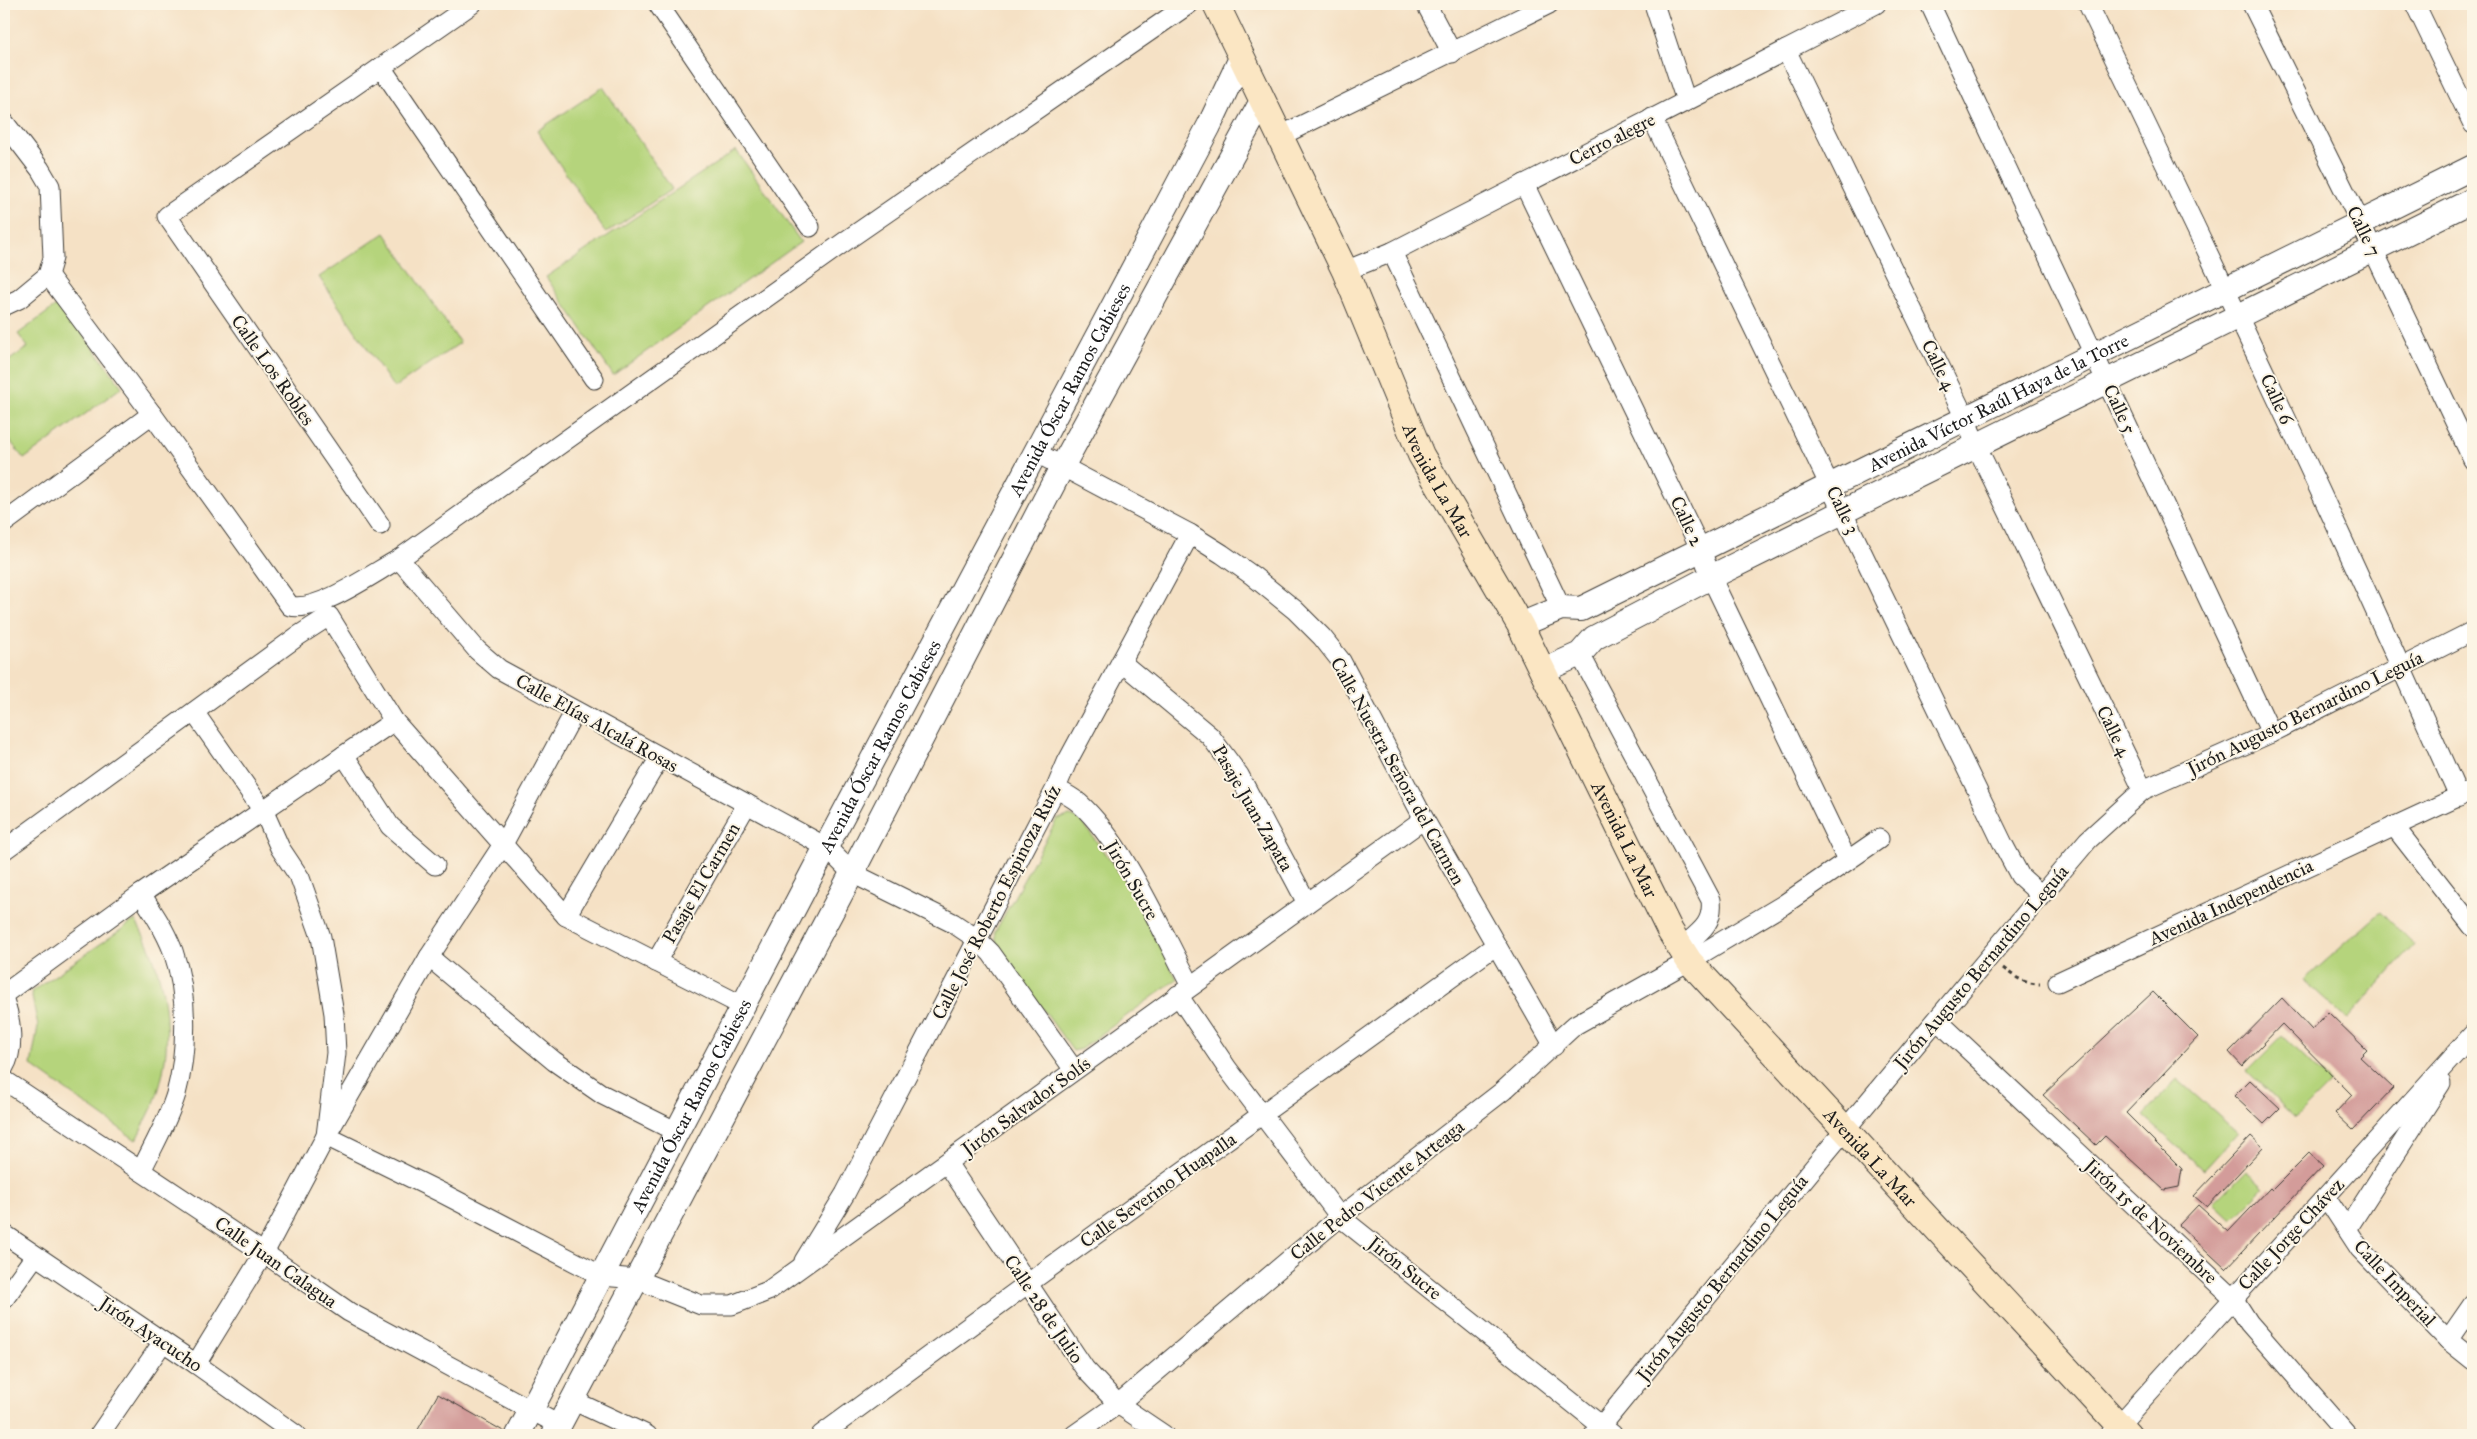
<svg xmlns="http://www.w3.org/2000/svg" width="2477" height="1439" font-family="'IM FELL Great Primer',serif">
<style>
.green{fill:#b5d47b;stroke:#68784c}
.building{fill:#d39c9a}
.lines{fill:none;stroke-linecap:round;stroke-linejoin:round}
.minor-casing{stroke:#3d3a35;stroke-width:21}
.tertiary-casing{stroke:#3d3a35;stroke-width:26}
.secondary-casing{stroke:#3d3a35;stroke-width:28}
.path{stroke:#3d3a35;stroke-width:3;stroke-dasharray:4 4;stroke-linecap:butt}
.minor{stroke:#fff;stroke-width:19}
.tertiary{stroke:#fff;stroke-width:24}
.secondary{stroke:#fbe6c3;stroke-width:26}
.labels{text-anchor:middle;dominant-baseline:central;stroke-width:4;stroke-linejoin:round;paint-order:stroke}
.street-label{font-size:19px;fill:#1c1c1c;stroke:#fcf5e5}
</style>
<rect width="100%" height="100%" fill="#fcf5e5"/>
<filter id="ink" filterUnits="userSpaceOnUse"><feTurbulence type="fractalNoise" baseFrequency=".02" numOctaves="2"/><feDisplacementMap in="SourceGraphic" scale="10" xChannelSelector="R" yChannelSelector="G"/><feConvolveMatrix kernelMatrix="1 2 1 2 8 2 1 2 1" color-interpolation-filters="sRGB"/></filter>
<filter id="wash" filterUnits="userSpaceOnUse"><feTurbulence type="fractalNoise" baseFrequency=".0096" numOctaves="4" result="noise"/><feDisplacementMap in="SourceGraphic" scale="20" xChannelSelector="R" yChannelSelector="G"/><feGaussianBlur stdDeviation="1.12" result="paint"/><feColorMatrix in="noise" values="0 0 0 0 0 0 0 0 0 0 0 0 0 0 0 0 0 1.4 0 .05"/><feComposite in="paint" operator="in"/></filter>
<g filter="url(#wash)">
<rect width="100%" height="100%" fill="#f5e1c5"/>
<!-- green -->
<g class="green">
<path d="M603,87L672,189L606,233L537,131Z"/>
<path d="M736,150L801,242L613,375L546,277Z"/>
<path d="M385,233L460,343L394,388L319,277Z"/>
<path d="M60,303L122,387L24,459L4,433V364L28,347L18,334Z"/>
<path d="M1070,816L1081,820L1124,880L1177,979L1081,1049L1073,1051L997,946L995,932L1057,819Z"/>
<path d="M2381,912L2414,945L2347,1019L2304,980Z"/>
<path d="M135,920C166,970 176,1038 157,1095C152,1110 143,1125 136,1140L31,1065L38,1026L31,992Z"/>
<path d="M2282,1036L2330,1083L2295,1118L2247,1071Z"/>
<path d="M2177,1079L2238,1133L2204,1170L2143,1116Z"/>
<path d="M2246,1171L2264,1188L2232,1220L2214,1203Z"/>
</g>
<g id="blocks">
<!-- building -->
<g class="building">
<path d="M2153,992L2198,1037L2126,1113L2182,1169L2179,1187L2164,1190L2105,1136L2096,1145L2043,1095Z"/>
<path d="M2282,998L2312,1030L2328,1012L2367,1050L2360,1057L2393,1088L2353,1130L2335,1113L2352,1095L2282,1024L2242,1066L2229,1052Z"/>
<path d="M2250,1080L2280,1108L2264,1124L2234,1096Z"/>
<path d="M2251,1136L2263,1147L2207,1207L2194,1196Z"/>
<path d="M2309,1153L2323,1166L2226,1269L2179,1225L2198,1205L2228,1232L2270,1188L2272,1190Z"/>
<path d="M438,1394L505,1432L504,1435H415Z"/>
</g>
</g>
</g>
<g filter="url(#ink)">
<use href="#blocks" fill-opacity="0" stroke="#3d3a35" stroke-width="1"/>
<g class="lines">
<defs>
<g id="minor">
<path d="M658,4L810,227"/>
<path d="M1426,4L1452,53"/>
<path d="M1654,4L1686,101"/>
<path d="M1930,4L2271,733"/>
<path d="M2088,4C2215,266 2341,530 2459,797"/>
<path d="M2252,4L2360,222L2473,460"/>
<path d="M2415,4L2473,124"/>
<path d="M1786,50L1965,418L1976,445L2143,790"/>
<path d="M381,67L594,379"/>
<path d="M1652,118L2004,846L2020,876L2041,895"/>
<path d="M4,122L40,169L50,186L53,258L48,275L19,299L4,306"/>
<path d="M1280,136L1549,4"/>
<path d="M1524,184L1701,550L1711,577L1847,860"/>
<path d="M1392,252L1561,608"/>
<path d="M1345,271L1392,252L1876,4"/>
<path d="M48,275L152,414L290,606C318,613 373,573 399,559L847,240L1189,4"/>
<path d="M1035,452L1190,534L1222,554L1253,576L1295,610L1322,637L1341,661L1424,819L1554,1046"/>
<path d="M4,523L152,414"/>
<path d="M380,525L167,216L472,4"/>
<path d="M399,559L477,650L499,669L826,847L852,873L953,923L977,939L991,953L1074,1070"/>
<path d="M1580,654L1711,900C1714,925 1698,933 1681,948"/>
<path d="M1121,662L1210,736L1239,775L1307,903"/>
<path d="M194,712L264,812L280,848L300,878L321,937L334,1014L336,1053L326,1136L440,1192L602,1276L636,1279L701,1305H732L768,1291L1424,819"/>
<path d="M344,755L390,826L435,865"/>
<path d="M1056,788C1063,793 1072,797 1079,803C1124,843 1162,932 1191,986"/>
<path d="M2394,826L2473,927"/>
<path d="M4,850L298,636L329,616L394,721L566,916L743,1006"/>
<path d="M141,894C153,912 165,930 173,951C188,994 188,1050 176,1094C168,1121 153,1146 141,1171"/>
<path d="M566,916L660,757"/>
<path d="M429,957L554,1061L603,1095L677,1132"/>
<path d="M656,962L747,804"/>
<path d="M2058,982L2473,790"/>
<path d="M4,994L141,894L394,721"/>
<path d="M1178,995L1227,1068L1340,1217L1613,1435"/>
<path d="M4,1000C11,1019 15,1049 4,1067"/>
<path d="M1938,1021L2233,1298L2249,1323L2347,1435"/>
<path d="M4,1080L264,1253L349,1312L559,1425"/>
<path d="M947,1163L1085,1369L1118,1404L1164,1435"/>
<path d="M2326,1197L2360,1249L2448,1340L2473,1360"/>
<path d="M2347,1229L2441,1083"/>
<path d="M4,1234L196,1364L296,1435"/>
<path d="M804,1261L845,1194L1056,788L1067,762L1190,534"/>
<path d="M4,1299L35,1256"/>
<path d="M2448,1340L2473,1304"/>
<path d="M196,1364L264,1253L326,1136L429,957L502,846L575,711"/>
<path d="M572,1400L647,1435"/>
<path d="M99,1435L163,1342"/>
<path d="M821,1435L1027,1284L1495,946"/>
<path d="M1074,1435L1118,1404L1340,1217L1503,1091L1575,1025L1689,961L1783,905L1879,839"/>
<path d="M1594,1435C1757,1235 1921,1037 2088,840L2143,790L2271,733L2473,631"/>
<path d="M2110,1435L2473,1034"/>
</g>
<g id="tertiary">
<path id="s1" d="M1520,625L1561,608L1581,609L2473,167"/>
<path d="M1542,671L1580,654L1594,638L1711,577L2473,200"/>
<path id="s2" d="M518,1435L826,847L1209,126L1241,58"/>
<path d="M554,1435L852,873L1063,465L1262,101"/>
</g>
<g id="secondary">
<path id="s3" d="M1216,4L1345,271L1421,455L1520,625L1670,931L1689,961L2128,1435"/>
</g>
</defs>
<!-- minor casing -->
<use href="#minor" class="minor-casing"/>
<!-- tertiary casing -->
<use href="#tertiary" class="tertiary-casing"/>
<!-- secondary casing -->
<use href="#secondary" class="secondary-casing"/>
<!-- path -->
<path class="path" d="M2003,968C2015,977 2024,984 2040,984"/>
<!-- minor -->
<use href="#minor" class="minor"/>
<!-- tertiary -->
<use href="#tertiary" class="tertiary"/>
<!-- secondary -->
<use href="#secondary" class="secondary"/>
</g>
</g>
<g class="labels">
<!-- street labels -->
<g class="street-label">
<text transform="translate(1612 139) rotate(-27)">Cerro alegre</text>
<text transform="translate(2364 231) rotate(64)">Calle 7</text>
<text transform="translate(1939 365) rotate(64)">Calle 4</text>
<text transform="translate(273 370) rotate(55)">Calle Los Robles</text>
<text stroke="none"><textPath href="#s2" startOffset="1182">Avenida Óscar Ramos Cabieses</textPath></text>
<text transform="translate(2277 399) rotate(65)">Calle 6</text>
<text stroke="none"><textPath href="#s1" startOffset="530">Avenida Víctor Raúl Haya de la Torre</textPath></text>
<text transform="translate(2120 409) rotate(65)">Calle 5</text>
<text stroke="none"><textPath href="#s3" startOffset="526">Avenida La Mar</textPath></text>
<text transform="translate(1843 510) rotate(64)">Calle 3</text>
<text transform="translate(1687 521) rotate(65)">Calle 2</text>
<text transform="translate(2305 713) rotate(-26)">Jirón Augusto Bernardino Leguía</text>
<text transform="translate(597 723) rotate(29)">Calle Elías Alcalá Rosas</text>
<text transform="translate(2114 731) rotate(64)">Calle 4</text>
<text stroke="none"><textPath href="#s2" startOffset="778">Avenida Óscar Ramos Cabieses</textPath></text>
<text transform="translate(1398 771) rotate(61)">Calle Nuestra Señora del Carmen</text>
<text transform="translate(1253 808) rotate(60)">Pasaje Juan Zapata</text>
<text stroke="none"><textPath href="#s3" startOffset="931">Avenida La Mar</textPath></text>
<text transform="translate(1132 880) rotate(60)">Jirón Sucre</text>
<text transform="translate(701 883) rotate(-60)">Pasaje El Carmen</text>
<text transform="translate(996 902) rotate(-63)">Calle José Roberto Espinoza Ruíz</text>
<text transform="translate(2231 902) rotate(-25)">Avenida Independencia</text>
<text transform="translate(1981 967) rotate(-50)">Jirón Augusto Bernardino Leguía</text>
<text stroke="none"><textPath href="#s2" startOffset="372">Avenida Óscar Ramos Cabieses</textPath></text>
<text transform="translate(1026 1106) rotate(-36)">Jirón Salvador Solís</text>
<text stroke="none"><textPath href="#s3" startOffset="1336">Avenida La Mar</textPath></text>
<text transform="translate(1158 1190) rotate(-35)">Calle Severino Huapalla</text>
<text transform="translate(1377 1190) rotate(-38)">Calle Pedro Vicente Arteaga</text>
<text transform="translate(2151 1221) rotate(43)">Jirón 15 de Noviembre</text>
<text transform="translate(2291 1234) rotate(-47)">Calle Jorge Chávez</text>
<text transform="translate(276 1262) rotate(35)">Calle Juan Calagua</text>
<text transform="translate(1405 1268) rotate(39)">Jirón Sucre</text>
<text transform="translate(1722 1278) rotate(-51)">Jirón Augusto Bernardino Leguía</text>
<text transform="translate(2395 1283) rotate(47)">Calle Imperial</text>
<text transform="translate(1044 1309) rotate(56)">Calle 28 de Julio</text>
<text transform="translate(151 1334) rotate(34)">Jirón Ayacucho</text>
</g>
</g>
<!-- margin -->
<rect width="2477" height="1439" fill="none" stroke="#fcf5e5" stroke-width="20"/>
</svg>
